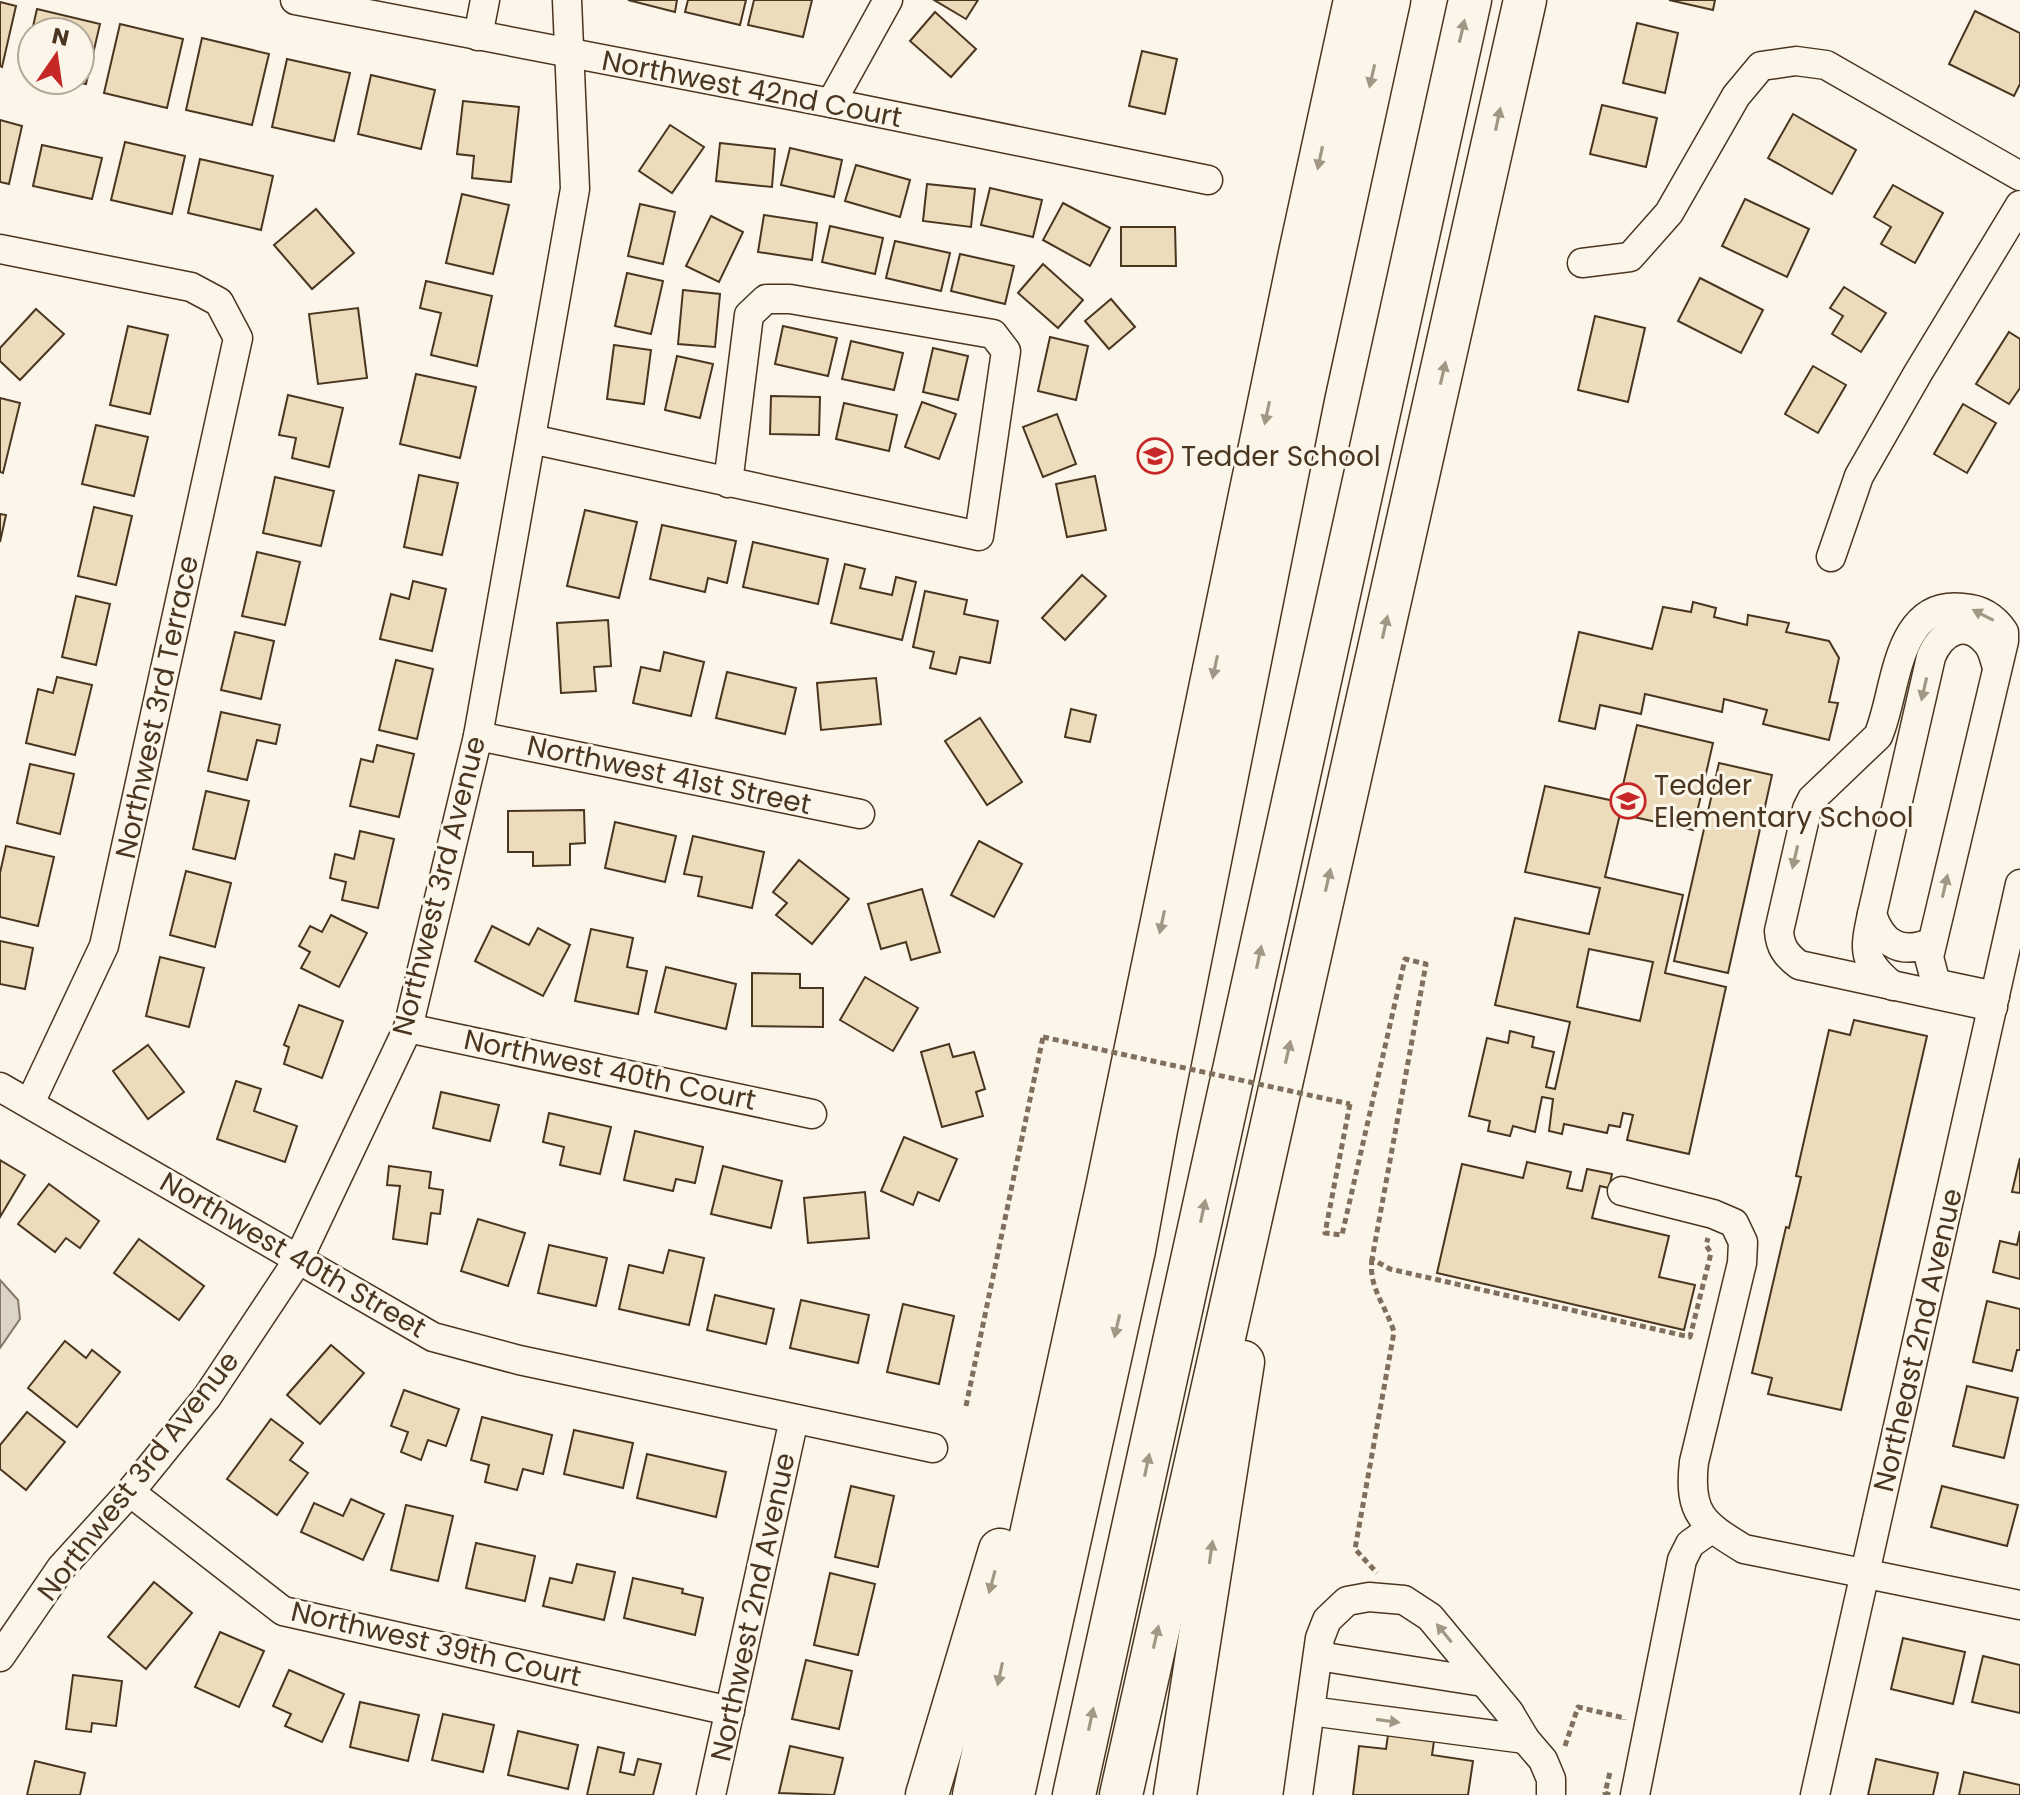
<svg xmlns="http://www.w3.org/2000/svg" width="2020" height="1795" font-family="Poppins,sans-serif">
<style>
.water{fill:#dcd4c6;stroke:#887966;stroke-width:2}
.building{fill:#ecdcbc;stroke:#4a3520;stroke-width:2;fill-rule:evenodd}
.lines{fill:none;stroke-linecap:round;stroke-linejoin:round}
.minor-casing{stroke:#4a3520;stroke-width:31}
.highway-casing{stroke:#4a3520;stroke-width:45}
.path{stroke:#7f6f5c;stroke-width:5;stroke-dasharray:6 4;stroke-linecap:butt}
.minor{stroke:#fbf6e9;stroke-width:28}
.highway{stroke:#fbf6e9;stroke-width:42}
.path-bridge{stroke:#7f6f5c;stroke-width:5;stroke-dasharray:6 4;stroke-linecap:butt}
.oneway{fill:#a29684}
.labels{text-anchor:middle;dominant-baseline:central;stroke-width:6;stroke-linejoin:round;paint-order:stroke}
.street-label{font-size:28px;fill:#4a3520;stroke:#fbf6e9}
.poi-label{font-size:28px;fill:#4a3520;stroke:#fbf6e9;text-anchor:start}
</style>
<rect width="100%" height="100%" fill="#fbf6e9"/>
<!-- water -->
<path class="water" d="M0,1280L18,1300L20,1319L0,1348Z"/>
<!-- building -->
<g class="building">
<path d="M628,0H677L675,12Z"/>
<path d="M688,0H746L740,25L685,12Z"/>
<path d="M754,0H812L803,37L748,25Z"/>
<path d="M934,0H978L966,19Z"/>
<path d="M1669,0H1715L1713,10Z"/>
<path d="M0,2L16,6L2,67L0,66Z"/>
<path d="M37,9L100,24L86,84L68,80H80V32H32V72L23,70Z"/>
<path d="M1975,11L2020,33V84L2014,96L1949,64Z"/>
<path d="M935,12L976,49L951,77L910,41Z"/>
<path d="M1637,23L1678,33L1665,93L1623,83Z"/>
<path d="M120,24L183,39L167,108L104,93Z"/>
<path d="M202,38L269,54L252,125L186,110Z"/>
<path d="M1142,51L1177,59L1165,114L1129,106Z"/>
<path d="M287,59L350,73L334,141L272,127Z"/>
<path d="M371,75L435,90L421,149L358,134Z"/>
<path d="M463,101L519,107L511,182L472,178L474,156L457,154Z"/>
<path d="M1602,105L1657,118L1646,167L1590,154Z"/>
<path d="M1793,114L1856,150L1832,194L1768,158Z"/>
<path d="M0,120L22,126L9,184L0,182Z"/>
<path d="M670,125L704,147L672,193L639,171Z"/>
<path d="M125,142L185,156L172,214L111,200Z"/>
<path d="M720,143L775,149L772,187L716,181Z"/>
<path d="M42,145L102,158L92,199L33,186Z"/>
<path d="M790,148L842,160L834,197L781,185Z"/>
<path d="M200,159L273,176L261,230L188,213Z"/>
<path d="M856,165L910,180L900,217L845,201Z"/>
<path d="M927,184L975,189L971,227L923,221Z"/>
<path d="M1893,185L1943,213L1915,263L1881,244L1891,227L1874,217Z"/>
<path d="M990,188L1042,200L1033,237L981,225Z"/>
<path d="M462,194L509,205L493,274L446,263Z"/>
<path d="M1745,199L1809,229L1787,277L1722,246Z"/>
<path d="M1063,203L1110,228L1090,266L1043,240Z"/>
<path d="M640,204L675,212L663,264L628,256Z"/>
<path d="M316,209L354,253L312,289L274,245Z"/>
<path d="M764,215L817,223L812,260L758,252Z"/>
<path d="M711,216L743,232L719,282L686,266Z"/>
<path d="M830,226L883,238L875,274L822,262Z"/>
<path d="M1121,227H1175L1176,266H1121Z"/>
<path d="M895,241L950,253L941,291L886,278Z"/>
<path d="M960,254L1014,266L1005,304L951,291Z"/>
<path d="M1043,264L1083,300L1058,328L1018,293Z"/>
<path d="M627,273L663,281L651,334L615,326Z"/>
<path d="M1700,278L1763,310L1741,353L1678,321Z"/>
<path d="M426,281L492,296L477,366L431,355L441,313L420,308Z"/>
<path d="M1844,287L1886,313L1861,352L1832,334L1843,316L1830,308Z"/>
<path d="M683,290L720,294L715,347L678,344Z"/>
<path d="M1111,299L1135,327L1109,349L1085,321Z"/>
<path d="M358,308L367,378L318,384L309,314Z"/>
<path d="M36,309L64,334L20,380L0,361V348Z"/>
<path d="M1595,316L1645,328L1628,402L1578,390Z"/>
<path d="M128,326L168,335L150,414L110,405Z"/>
<path d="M783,326L837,338L828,376L775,364Z"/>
<path d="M2009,332L2020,339V388L2009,404L1976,384Z"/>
<path d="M1050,337L1088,346L1076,400L1038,391Z"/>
<path d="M851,341L903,353L894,390L842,379Z"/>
<path d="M614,345L651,350L644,404L607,399Z"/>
<path d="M933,348L968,356L958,400L923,392Z"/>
<path d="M677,356L713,364L700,418L665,410Z"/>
<path d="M1813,366L1846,385L1818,433L1785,414Z"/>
<path d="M416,374L476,387L460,458L400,444Z"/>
<path d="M288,395L343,408L329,467L292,458L296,438L279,435Z"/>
<path d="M771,396L820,397L819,435L770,434Z"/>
<path d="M0,398L20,403L3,473L0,472Z"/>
<path d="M922,402L956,414L939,459L905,447Z"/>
<path d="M844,403L897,415L889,451L836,439Z"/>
<path d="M1963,404L1996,423L1967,473L1934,454Z"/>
<path d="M1057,414L1076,464L1043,477L1023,427Z"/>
<path d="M96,425L148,437L134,496L82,484Z"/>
<path d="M419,475L458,483L442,555L404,547Z"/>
<path d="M1095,476L1106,530L1067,537L1056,484Z"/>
<path d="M275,477L334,491L321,546L263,533Z"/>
<path d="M94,507L132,516L116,585L78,576Z"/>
<path d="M585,510L637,522L619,598L567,586Z"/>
<path d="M0,514L6,515L0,542Z"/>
<path d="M662,525L736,541L727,583L708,578L705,592L650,579Z"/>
<path d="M753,542L828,559L818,604L743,587Z"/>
<path d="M257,552L300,562L285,625L242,616Z"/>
<path d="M845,564L865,569L860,588L892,595L896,577L916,582L902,640L831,623Z"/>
<path d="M1082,575L1106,596L1065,640L1042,618Z"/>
<path d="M413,581L446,589L432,651L380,639L391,594L409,599Z"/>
<path d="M925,591L967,600L964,614L998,621L990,663L960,657L956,674L930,668L934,652L913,647Z"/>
<path d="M76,596L110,604L96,665L62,657Z"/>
<path d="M1693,602L1716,608L1714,617L1747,625L1748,615L1789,623L1786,632L1829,641L1839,658L1829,702L1838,703L1829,740L1763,724L1767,710L1724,699L1722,712L1645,694L1641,714L1600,705L1595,729L1559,721L1579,632L1652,649L1663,607L1691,612Z"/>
<path d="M608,620L611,666L594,667L596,691L561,693L557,623Z"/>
<path d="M235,632L274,641L261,699L221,690Z"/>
<path d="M664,652L704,662L691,716L633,703L641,667L660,671Z"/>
<path d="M396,660L433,669L417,739L379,730Z"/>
<path d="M727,672L796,688L785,734L716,718Z"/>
<path d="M57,677L92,685L75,755L26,743L38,689L53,693Z"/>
<path d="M876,678L881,724L821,730L817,683Z"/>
<path d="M1071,709L1096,715L1090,742L1065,737Z"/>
<path d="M221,712L280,725L276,744L257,740L247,780L208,771Z"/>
<path d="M980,718L1022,782L987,805L945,741Z"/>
<path d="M1637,725L1713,743L1693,830L1620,814L1605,877L1683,895L1665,973L1726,987L1689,1154L1627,1140L1633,1115L1623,1113L1620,1127L1609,1125L1607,1133L1564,1124L1562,1134L1549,1131L1553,1099L1542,1097L1535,1132L1513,1126L1510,1136L1488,1131L1490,1121L1469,1116L1487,1038L1508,1043L1510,1031L1534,1037L1532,1047L1554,1052L1546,1087L1555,1089L1570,1022L1495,1005L1515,918L1589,934L1600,888L1525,872L1545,786L1619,802ZM1589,949L1653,962L1640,1021L1577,1007Z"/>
<path d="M377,745L414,754L399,817L350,806L361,759L373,762Z"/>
<path d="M1719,763L1772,775L1728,973L1674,961Z"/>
<path d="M30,764L74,774L60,834L17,823Z"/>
<path d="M206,791L249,801L235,859L193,849Z"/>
<path d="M584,810L585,843L570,844V865L533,866V852H508V811Z"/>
<path d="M615,822L676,836L665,882L605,868Z"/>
<path d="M360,831L394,839L378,908L342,900L346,882L330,878L335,854L354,859Z"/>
<path d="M693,836L764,852L752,908L698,896L702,877L684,874Z"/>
<path d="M979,841L1022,864L994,917L951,895Z"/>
<path d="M6,846L54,857L38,926L0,917V873Z"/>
<path d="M799,860L849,899L812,944L776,915L787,903L773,892Z"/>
<path d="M186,871L231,883L215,947L170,935Z"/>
<path d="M922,889L940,952L911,960L906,942L881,949L868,904Z"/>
<path d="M331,915L367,933L339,987L301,968L310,952L299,946L310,926L322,932Z"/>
<path d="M492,926L529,945L538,928L570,945L543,996L475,961Z"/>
<path d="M591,929L633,938L627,967L647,971L638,1014L575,1001Z"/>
<path d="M0,941L33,948L25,989L0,984Z"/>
<path d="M160,957L204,968L189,1027L146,1016Z"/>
<path d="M666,967L736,984L726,1029L655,1012Z"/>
<path d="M752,973L800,974V988H823V1027L752,1026Z"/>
<path d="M865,977L918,1008L893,1051L840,1020Z"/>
<path d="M299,1005L343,1021L322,1078L284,1064L289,1047L284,1045Z"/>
<path d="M1854,1020L1927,1036L1841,1410L1768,1394L1772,1378L1752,1373L1786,1227L1789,1228L1801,1177L1796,1176L1829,1030L1850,1035Z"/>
<path d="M949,1044L953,1057L974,1052L985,1089L976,1092L983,1116L942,1127L921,1052Z"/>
<path d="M148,1045L184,1092L148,1119L113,1071Z"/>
<path d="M236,1081L261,1089L254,1111L297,1126L285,1162L217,1139Z"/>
<path d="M441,1092L499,1105L490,1141L433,1128Z"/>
<path d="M549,1113L611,1127L600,1174L560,1165L564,1147L543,1142Z"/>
<path d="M635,1131L703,1147L695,1183L676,1179L673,1191L624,1180Z"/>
<path d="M904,1137L957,1159L939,1201L918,1192L913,1205L881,1191Z"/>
<path d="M2020,1158V1193L2012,1192Z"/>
<path d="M0,1160L25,1175L0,1217Z"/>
<path d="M1527,1162L1571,1172L1567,1188L1582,1191L1587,1169L1612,1174L1609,1188L1600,1186L1592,1218L1669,1236L1659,1277L1695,1285L1684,1330L1437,1273L1462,1164L1523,1178Z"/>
<path d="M389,1166L431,1172L429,1188L443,1190L440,1214L431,1213L427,1244L393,1239L400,1186L387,1185Z"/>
<path d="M723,1166L782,1181L771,1228L711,1214Z"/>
<path d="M49,1184L99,1221L80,1248L66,1238L55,1252L18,1224Z"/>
<path d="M865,1192L869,1238L808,1243L804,1198Z"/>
<path d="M478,1219L525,1233L508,1286L461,1271Z"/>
<path d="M2020,1231V1279L1993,1272L2000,1241L2017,1245Z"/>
<path d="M139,1239L204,1286L179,1320L114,1273Z"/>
<path d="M549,1245L607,1258L596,1306L538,1293Z"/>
<path d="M669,1250L704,1258L689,1325L619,1309L629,1265L663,1273Z"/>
<path d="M715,1295L774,1309L766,1344L707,1330Z"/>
<path d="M801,1300L869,1315L858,1363L790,1348Z"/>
<path d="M1987,1301L2020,1309V1350H2017L2012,1371L1973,1362Z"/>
<path d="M903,1304L954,1316L939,1384L887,1372Z"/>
<path d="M65,1341L86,1358L92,1350L120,1372L77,1427L28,1388Z"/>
<path d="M331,1345L364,1373L320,1424L287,1395Z"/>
<path d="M1967,1386L2018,1398L2004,1458L1953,1446Z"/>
<path d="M404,1390L459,1409L446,1446L428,1440L421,1460L401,1452L408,1432L391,1426Z"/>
<path d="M27,1412L65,1442L26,1490L0,1469V1445Z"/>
<path d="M482,1417L552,1435L543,1474L523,1469L517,1490L485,1482L489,1465L471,1460Z"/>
<path d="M271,1419L303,1443L290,1460L308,1473L277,1515L227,1479Z"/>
<path d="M574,1430L633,1443L623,1488L564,1474Z"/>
<path d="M647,1454L726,1472L716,1517L637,1498Z"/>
<path d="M851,1486L894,1496L878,1567L835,1557Z"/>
<path d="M1942,1486L2018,1505L2007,1546L1931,1527Z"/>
<path d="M351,1499L384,1514L363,1560L301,1532L314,1503L343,1516Z"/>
<path d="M406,1505L453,1516L438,1581L391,1570Z"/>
<path d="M476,1543L535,1556L525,1601L466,1588Z"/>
<path d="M577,1564L615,1572L604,1620L543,1606L550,1578L572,1583Z"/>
<path d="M830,1573L875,1584L858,1655L814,1645Z"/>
<path d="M633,1578L683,1589L682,1593L703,1598L695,1635L624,1618Z"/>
<path d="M154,1582L192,1613L146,1669L108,1637Z"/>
<path d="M220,1632L264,1651L239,1707L195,1687Z"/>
<path d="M1903,1638L1965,1652L1953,1704L1891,1689Z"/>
<path d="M1983,1656L2020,1665V1713L1972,1702Z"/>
<path d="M806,1660L852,1671L839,1729L792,1719Z"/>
<path d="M289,1670L344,1694L322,1742L285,1726L291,1714L273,1706Z"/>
<path d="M73,1675L122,1681L116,1726L92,1723L91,1732L66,1729Z"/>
<path d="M360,1702L419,1715L408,1761L350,1747Z"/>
<path d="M443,1714L494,1725L483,1772L432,1760Z"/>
<path d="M518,1731L578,1745L568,1789L508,1775Z"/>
<path d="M1388,1735L1434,1741L1432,1755L1473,1761L1468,1795H1353L1359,1746L1386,1749Z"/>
<path d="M790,1746L843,1758L834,1795L779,1793Z"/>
<path d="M598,1747L624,1753L620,1772L634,1775L638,1759L661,1764L653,1795H587Z"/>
<path d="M1876,1759L1938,1773L1933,1795H1868Z"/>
<path d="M35,1761L85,1773L80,1795H27Z"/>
<path d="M1964,1772L2020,1785V1795H1959Z"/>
</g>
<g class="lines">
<defs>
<g id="minor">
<path d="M295,0L831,103L1208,180"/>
<path d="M478,36L485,0"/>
<path d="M831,103L888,0"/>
<path d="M0,249L191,287L219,302L238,338L104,946L30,1103"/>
<path d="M1582,263L1630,257L1669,213L1736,96L1761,66L1796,61L1826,65L2020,176"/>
<path d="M531,439L979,536L1006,351L993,334L790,299H766L749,315L728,483"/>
<path d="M1831,557L1859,476L1918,373L2020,205"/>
<path d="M478,736L860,814"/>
<path d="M1872,914C1864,951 1862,961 1893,986"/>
<path d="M1932,942C1902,955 1882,945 1872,914L1931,657C1941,632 1966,617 1987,643C1993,650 1994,659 1997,667"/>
<path d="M1993,1007L1799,965C1786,955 1780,947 1779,931L1807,809L1812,799L1878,736C1897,694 1894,600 1963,608C1980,609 1994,617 2004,632V641L1929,957L1935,980L1943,985L1995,996"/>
<path d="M408,1028L812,1114"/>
<path d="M0,1087L433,1337L519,1360L933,1448"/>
<path d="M1622,1191L1713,1214L1734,1223L1743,1242L1742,1263L1694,1462C1688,1514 1703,1524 1744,1549L2020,1605"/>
<path d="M130,1492L283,1611L730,1711"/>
<path d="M1318,1656L1483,1682"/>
<path d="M0,1657L61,1568L130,1492L207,1397L298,1260L408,1028L478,736L575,189L567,0"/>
<path d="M1310,1711L1525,1739"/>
<path d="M711,1795L794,1419"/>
<path d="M1298,1795L1320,1638L1327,1620L1347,1601L1369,1597L1404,1600L1430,1617L1509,1712L1525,1739L1543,1760L1551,1779V1795"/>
<path d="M1635,1795L1682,1560L1690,1544L1711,1529"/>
<path d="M1815,1795L2020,884"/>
</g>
<g id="highway">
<path d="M927,1795L1000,1550"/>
<path d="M974,1795L1107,1188L1300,253L1355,0"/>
<path d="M1013,1795L1134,1250L1156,1130L1303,395L1389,0"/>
<path d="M1074,1795L1470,0"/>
<path d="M1121,1795L1525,0"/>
<path d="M1175,1795L1243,1362"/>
</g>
</defs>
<!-- minor casing -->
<use href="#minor" class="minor-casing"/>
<!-- highway casing -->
<use href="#highway" class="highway-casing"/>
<!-- path -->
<g class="path">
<path d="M1350,1104L1325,1233L1342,1235L1405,959L1426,964L1372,1259L1390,1269L1690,1337L1711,1253L1706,1245L1708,1238"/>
<path d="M1372,1259C1368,1287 1386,1306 1394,1332L1355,1549L1377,1573"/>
<path d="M966,1406L1043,1037"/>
<path d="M1565,1746L1578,1707L1624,1718V1720"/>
<path d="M1610,1795L1605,1793L1610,1772"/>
</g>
<!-- minor -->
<use href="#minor" class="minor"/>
<!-- highway -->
<use href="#highway" class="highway"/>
<!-- path-bridge -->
<path class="path-bridge" d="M1043,1037L1350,1104"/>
</g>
<!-- one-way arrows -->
<defs><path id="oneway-solid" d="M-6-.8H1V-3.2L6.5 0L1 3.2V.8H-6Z" transform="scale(2)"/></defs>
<g class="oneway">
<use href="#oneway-solid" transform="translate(1462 31) rotate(-77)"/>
<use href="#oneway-solid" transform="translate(1372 76) rotate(103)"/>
<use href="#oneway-solid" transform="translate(1498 119) rotate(-78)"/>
<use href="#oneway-solid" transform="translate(1320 158) rotate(102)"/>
<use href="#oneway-solid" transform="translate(1443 373) rotate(-77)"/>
<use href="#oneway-solid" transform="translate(1267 413) rotate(102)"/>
<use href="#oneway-solid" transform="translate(1983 615) rotate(-153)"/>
<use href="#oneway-solid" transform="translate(1385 627) rotate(-77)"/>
<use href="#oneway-solid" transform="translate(1215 667) rotate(102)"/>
<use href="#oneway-solid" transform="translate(1924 689) rotate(103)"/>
<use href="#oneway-solid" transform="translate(1795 857) rotate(103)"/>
<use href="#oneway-solid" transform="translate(1328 880) rotate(-77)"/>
<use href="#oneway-solid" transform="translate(1945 886) rotate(-77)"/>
<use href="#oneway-solid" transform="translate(1162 922) rotate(102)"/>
<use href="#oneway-solid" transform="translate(1259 957) rotate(-78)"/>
<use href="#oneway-solid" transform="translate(1288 1052) rotate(-77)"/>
<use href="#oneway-solid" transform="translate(1203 1211) rotate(-78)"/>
<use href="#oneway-solid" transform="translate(1117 1326) rotate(103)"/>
<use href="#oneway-solid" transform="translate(1147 1465) rotate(-78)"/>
<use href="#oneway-solid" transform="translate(1211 1552) rotate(-82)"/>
<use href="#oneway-solid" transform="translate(992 1582) rotate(105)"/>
<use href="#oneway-solid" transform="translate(1444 1633) rotate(-129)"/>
<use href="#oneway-solid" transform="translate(1156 1637) rotate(-77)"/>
<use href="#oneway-solid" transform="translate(1000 1674) rotate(102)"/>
<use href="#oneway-solid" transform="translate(1091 1719) rotate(-78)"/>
<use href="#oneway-solid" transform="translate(1388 1721) rotate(8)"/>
</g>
<!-- icons -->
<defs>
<symbol id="school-ring" viewBox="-11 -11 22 22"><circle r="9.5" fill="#fbf6e9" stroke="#c62828" stroke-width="1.5"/><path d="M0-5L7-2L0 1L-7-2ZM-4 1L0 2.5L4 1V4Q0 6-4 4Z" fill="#c62828"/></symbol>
</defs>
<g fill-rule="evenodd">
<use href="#school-ring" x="1135" y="436" width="40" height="40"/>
<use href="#school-ring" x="1608" y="781" width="40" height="40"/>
</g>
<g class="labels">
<!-- street labels -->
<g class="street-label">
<text transform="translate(752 89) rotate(11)">Northwest 42nd Court</text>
<text transform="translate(157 707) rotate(-78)">Northwest 3rd Terrace</text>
<text transform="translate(669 775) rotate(12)">Northwest 41st Street</text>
<text transform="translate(439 886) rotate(-76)">Northwest 3rd Avenue</text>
<text transform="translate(610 1070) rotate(12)">Northwest 40th Court</text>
<text transform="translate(293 1255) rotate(30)">Northwest 40th Street</text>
<text transform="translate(1918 1340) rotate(-77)">Northeast 2nd Avenue</text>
<text transform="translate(138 1476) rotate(-52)">Northwest 3rd Avenue</text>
<text transform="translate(753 1607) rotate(-78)">Northwest 2nd Avenue</text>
<text transform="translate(436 1644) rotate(13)">Northwest 39th Court</text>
</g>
<!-- poi labels -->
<g class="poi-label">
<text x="1181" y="456">Tedder School</text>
<text x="1654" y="785">Tedder<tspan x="1654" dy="32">Elementary School</tspan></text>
</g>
</g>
<!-- north arrow -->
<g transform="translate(56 56) rotate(13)"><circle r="38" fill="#fbf6e9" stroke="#b4a999" stroke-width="2"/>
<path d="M0-6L14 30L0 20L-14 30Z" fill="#c62828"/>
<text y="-12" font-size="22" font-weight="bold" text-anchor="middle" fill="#4a3520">N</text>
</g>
</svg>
